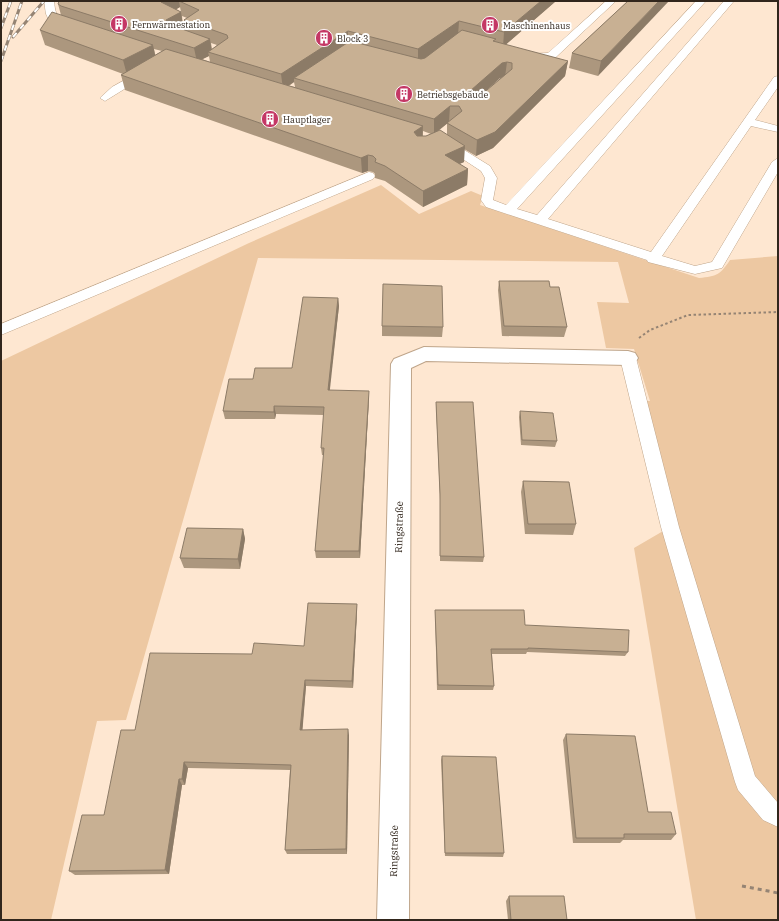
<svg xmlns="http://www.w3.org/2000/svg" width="779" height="921" font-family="'IBM Plex Serif',serif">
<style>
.green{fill:#edc8a2}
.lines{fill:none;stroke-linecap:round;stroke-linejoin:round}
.service-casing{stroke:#bfa58a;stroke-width:1}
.minor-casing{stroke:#bfa58a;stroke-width:2}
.path-far1{stroke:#958474;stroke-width:2;stroke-dasharray:2.5 2.5;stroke-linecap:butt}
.path{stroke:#958474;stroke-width:3;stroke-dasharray:4 4;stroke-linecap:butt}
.service{fill:#fff;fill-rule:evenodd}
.minor{fill:#fff;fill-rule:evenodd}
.rail-casing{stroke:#958474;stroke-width:3}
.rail{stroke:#fff;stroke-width:2;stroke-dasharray:5.5;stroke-linecap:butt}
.wall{fill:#ac977e;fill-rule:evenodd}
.shaded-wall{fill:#8c7b67}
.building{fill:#c8b093;stroke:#8c7b67;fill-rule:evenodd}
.labels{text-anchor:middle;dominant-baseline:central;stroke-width:4;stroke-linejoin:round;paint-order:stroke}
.far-poi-label{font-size:9px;fill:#31261c;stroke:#fff;text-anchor:start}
.street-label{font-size:10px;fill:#31261c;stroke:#fff}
</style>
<rect width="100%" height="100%" fill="#fee7d1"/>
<!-- green -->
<path class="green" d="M381,185L419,214L471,191L483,196L480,205L699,278C717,276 720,275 730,260L778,256V920H696L634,548L670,527L640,401H650L634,349L606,348L597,302L629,303L618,262L258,258L126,720L97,721L51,920H1V361L249,243Z"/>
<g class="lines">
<defs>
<g id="service">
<path d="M44,1H54C55,11 56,18 66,22C69,24 71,24 74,27L72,29C64,31 49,23 46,14C45,10 45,5 44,1Z"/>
<path d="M606,1H616L555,58L526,60L521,57L526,54L548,53Z"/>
<path d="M696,1H706L517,209L537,215L724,1H734L548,219L651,252L774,77L778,76V87L755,120L778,126V132L751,126L662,256L695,266L712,262L772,162L778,158V172L722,268L695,274L648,262L647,260L486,207L481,200L485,178L481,171L440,144L438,142L440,140H448L490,166L497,178L493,200L506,205Z"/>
<path d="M143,70L148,73L147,75L105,101L100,98L112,87Z"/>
<path d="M369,172L373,173L375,176L373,179L1,335V324Z"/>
<path d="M628,353L633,354L636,358L679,527L755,776L778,803V827L763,820L738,790L735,782L661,527L620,358L623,354Z"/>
</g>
<path id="minor" d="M424,347L628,351L635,353L638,358L635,363L628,365L426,361L411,368L409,920H377L391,364L394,359Z"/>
</defs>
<!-- service casing -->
<use href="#service" class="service-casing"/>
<!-- minor casing -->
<use href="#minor" class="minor-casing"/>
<!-- path-far1 -->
<path class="path-far1" d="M639,338L650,330L688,315L778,312"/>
<!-- path -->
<path class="path" d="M742,886L778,893"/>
<!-- service -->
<use href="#service" class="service"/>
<!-- minor -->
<use href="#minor" class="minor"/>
<defs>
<g id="rail">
<path d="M1,28L11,1"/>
<path d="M13,37L44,1"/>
<path d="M1,61L22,1"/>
</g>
</defs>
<!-- rail casing -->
<use href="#rail" class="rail-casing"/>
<!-- rail -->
<use href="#rail" class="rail"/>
</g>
<!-- wall -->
<g class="wall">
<path d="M59,1H556L505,45L568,61L565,76L493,148L476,156L464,149V162L459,164L468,169L467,185L423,207L385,181L375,178V174L373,172L368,171L362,173L125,90L121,75L123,74L45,45L40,30L61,15L58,4ZM180,7L181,12L176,9ZM182,16L187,18L184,20L186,30L180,28L183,26ZM211,43L217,45L212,49ZM154,49L162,51L155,55ZM209,56L210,62L202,59ZM502,77L481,95L500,78ZM294,82L295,87L289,86ZM449,122L447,123V135L438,131ZM423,131L431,134L426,136H423Z"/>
<path d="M628,1L598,76L569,68L572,53Z"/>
<path d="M499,281L550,287L567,327L564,337L502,336L498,290Z"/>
<path d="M338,298L339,306L329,390L369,398L360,558H316L315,551L324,455H322L321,448L324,415L276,414L275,419H225L223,411L253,379L292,368Z"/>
<path d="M382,326L443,327L442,337L382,336Z"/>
<path d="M436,402L484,557L483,562L440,561V500L436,407Z"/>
<path d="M520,411L557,441L555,447L521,445L519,417Z"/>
<path d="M523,481L576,524L573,535L525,534L521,492Z"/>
<path d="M243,529L245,539L240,569L184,568L180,558Z"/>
<path d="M357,604V612L353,688L306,686L302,730L349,735L347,854H287L285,850L290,770L188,768L185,785H182L169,874L75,875L69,871L104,815L135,730L252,654L304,646Z"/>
<path d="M435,610L525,625L628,652L625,656L527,652L526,654H492L494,686L493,690H437L435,615Z"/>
<path d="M566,734L648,812L676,834L671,840H623L620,843H573L563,740Z"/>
<path d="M442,756L504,853L503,857L445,856L441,760Z"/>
<path d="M509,896L567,920H508L506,901Z"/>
</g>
<!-- shaded-wall -->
<g class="shaded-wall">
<path d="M163,1H190H179L180,7L164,17L161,2Z"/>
<path d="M541,1H556L503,47L504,32Z"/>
<path d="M659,1H669L598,76L601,61Z"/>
<path d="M181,12L183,26L169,35L166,20Z"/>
<path d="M459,21L458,36L418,64V49Z"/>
<path d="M348,31V46L294,78V82L283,89L281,74Z"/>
<path d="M210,39L212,53L208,52L209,56L197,62L194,48Z"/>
<path d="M153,45L156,59L127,75L123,60Z"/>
<path d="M568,61L565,76L493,148L476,156L477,140Z"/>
<path d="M507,62L505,77L500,78L469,106L470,91L502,63Z"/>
<path d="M450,106L449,122L434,134V119Z"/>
<path d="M423,126L422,141L414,132Z"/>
<path d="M465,146L464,162L444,171L445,155Z"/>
<path d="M368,155V171L362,173L361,158Z"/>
<path d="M468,169L467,185L423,207V191Z"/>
<path d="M338,298L339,306L329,398L328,390Z"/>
<path d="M369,391V398L360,558L359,551Z"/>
<path d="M274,406L276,414L275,419L274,412Z"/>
<path d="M243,529L245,539L240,569L238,559Z"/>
<path d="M357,604V612L353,688L352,681Z"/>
<path d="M305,680L306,686L302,736L300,730Z"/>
<path d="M348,729L349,735L347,854L346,849Z"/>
<path d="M184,762L188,768L185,785L182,779Z"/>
<path d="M179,779L182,785L169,874L165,870Z"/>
</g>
<!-- building -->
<g class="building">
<path d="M59,1H163L161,2L181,12L166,20L168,24L210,39L194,48L61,6L58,4Z"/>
<path d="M179,1H541L504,32L459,21L418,49L348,31L281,74L208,52L228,38L227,35L184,20L199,10Z"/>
<path d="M628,1H659L601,61L572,53Z"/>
<path d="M52,12L153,45L123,60L40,30Z"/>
<path d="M462,30L496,39L493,41L568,61L495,132L477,140L447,123L462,111L459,106H450L434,119L294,78L350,41L421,59L425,58ZM507,62L512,63V69L481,95H472L470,91L502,63Z"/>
<path d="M166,49L423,126L414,132L417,136H426L440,130L465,146L445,155L468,169L423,191L385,166L375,162L376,159L373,156L368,155L361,158L121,75Z"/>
<path d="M499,281H549L550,287H559L567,327L504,326Z"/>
<path d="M383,284L442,286L443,327L382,326Z"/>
<path d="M303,297L338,298L328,390L369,391L359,551H315L324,448H321L324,407L274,406V412L223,411L229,379H253L255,368H292Z"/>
<path d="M436,402H473L484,557L440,556V494Z"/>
<path d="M520,411L553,413L557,441L522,440Z"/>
<path d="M523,481L569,482L576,524H528Z"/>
<path d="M187,528L243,529L238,559L180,558Z"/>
<path d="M308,603L357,604L352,681L305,680L300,730L348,729L346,849L285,850L291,765L184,762L182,779H179L165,870L69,871L82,815H104L121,730H135L150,653L252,654L254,643L304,646Z"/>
<path d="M435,610H524L525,625L629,630L628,652L528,648V649H491L494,686L438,685Z"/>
<path d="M566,734L635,736L648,812H671L676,834H624V838H576Z"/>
<path d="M442,756L496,757L504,853H445Z"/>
<path d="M509,896H564L567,920H511Z"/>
</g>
<!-- icons -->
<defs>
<symbol id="building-disc" viewBox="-11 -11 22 22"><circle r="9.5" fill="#c43765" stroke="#fff"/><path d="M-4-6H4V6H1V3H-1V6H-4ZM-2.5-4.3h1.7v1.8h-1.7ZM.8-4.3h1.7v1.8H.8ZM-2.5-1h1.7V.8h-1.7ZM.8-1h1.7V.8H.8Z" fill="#fff"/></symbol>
</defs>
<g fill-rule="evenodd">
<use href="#building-disc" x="109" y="14" width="20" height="20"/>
<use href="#building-disc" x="480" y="15" width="20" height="20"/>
<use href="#building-disc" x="314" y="28" width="20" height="20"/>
<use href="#building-disc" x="394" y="84" width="20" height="20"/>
<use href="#building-disc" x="260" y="109" width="20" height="20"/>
</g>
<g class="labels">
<!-- far-poi labels -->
<g class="far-poi-label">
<text x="132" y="24">Fernwärmestation</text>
<text x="503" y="25">Maschinenhaus</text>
<text x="337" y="38">Block 3</text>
<text x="417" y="94">Betriebsgebäude</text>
<text x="283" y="119">Hauptlager</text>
</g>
<!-- street labels -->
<g class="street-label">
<text transform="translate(399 527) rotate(-89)">Ringstraße</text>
<text transform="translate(394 851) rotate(-89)">Ringstraße</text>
</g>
</g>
<!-- border -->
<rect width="779" height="921" fill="none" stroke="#31261c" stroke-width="4"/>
</svg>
